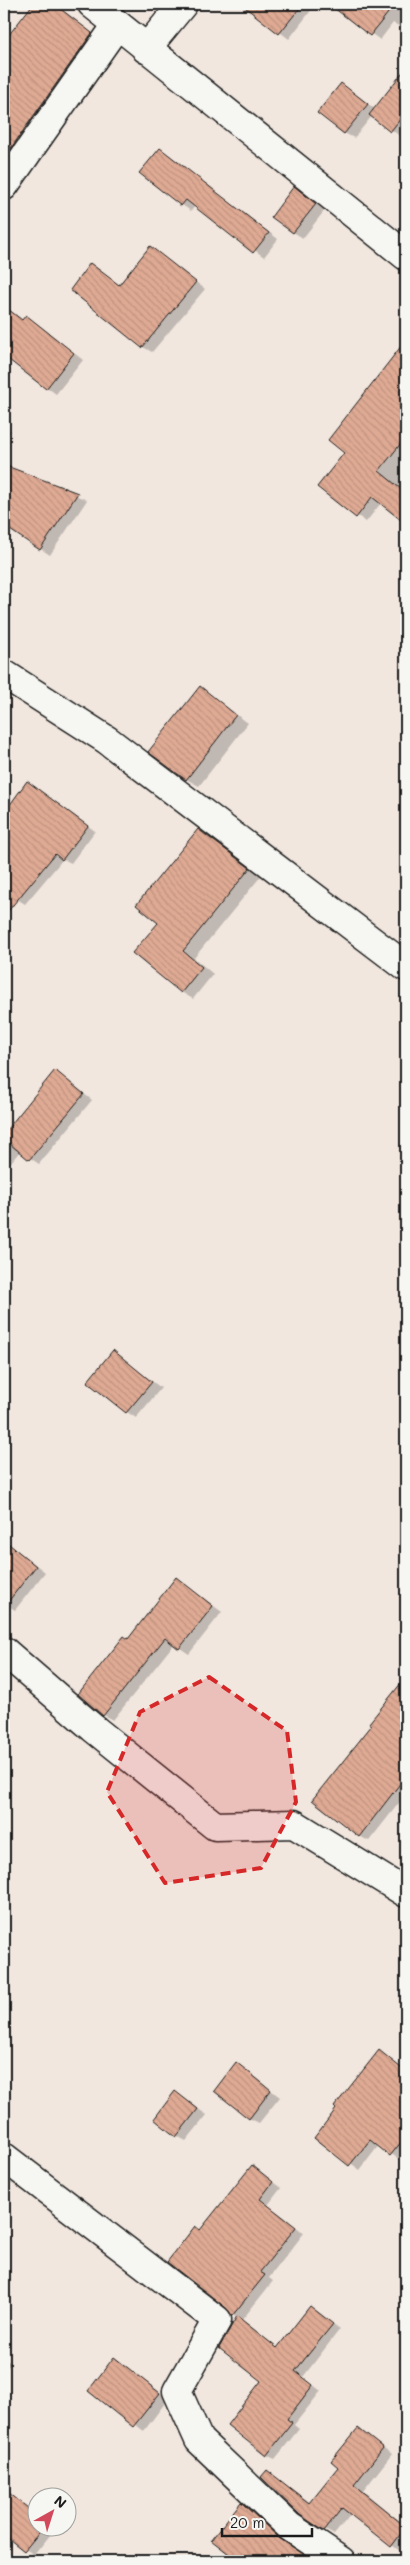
<svg xmlns="http://www.w3.org/2000/svg" width="410" height="2565" font-family="Mali,sans-serif">
<style>
.shadow{fill:#0003}
.building{fill:url(#building-back-hatch);stroke:#1c1c1c}
.lines{fill:none;stroke-linecap:round;stroke-linejoin:round}
.street-casing{stroke:#1c1c1c;stroke-width:31}
.street{stroke:#f6f6f2;stroke-width:28}
.marked{fill:#d62828;fill-opacity:0.2;stroke:#d62828;stroke-width:4;stroke-dasharray:10 6;stroke-linejoin:round}
</style>
<defs>
<pattern id="building-back-hatch" width="6" height="6" patternUnits="userSpaceOnUse" patternTransform="scale(1.25)"><rect width="6" height="6" fill="#dfaa94"/><path d="M-1 5l2 2M0 0l6 6M5-1l2 2" fill="none" stroke="#bf927f"/></pattern>
</defs>
<rect width="100%" height="100%" fill="#f1e7df"/>
<filter id="ink" filterUnits="userSpaceOnUse"><feTurbulence type="fractalNoise" baseFrequency=".02" numOctaves="2"/><feDisplacementMap in="SourceGraphic" scale="10" xChannelSelector="R" yChannelSelector="G"/><feConvolveMatrix kernelMatrix="1 2 1 2 8 2 1 2 1" color-interpolation-filters="sRGB"/></filter>
<g filter="url(#ink)">
<!-- shadow -->
<g class="shadow">
<path d="M35,4H55L100,39L4,167V48L25,21L23,19Z"/>
<path d="M243,4H316L289,39Z"/>
<path d="M331,4H406V17L399,26L393,23L380,40Z"/>
<path d="M342,85L375,109L402,92L406,95V129L400,136L372,116L354,138L344,133Z"/>
<path d="M160,149L278,239L264,257L195,206L191,211L182,205L141,173Z"/>
<path d="M295,188L325,210L303,238L293,232Z"/>
<path d="M150,248L205,289L152,352L143,347L91,265L121,286Z"/>
<path d="M4,306L23,321L35,322L83,360L56,394L4,355Z"/>
<path d="M406,342V522L381,503L366,522L319,487L346,452L330,440Z"/>
<path d="M4,425L11,431L4,440Z"/>
<path d="M9,468L87,500L50,555L4,525V476Z"/>
<path d="M200,688L248,723L199,786L186,779Z"/>
<path d="M28,782L95,831L71,863L63,859L25,904L12,896L4,907V815Z"/>
<path d="M199,831L261,876L194,958L213,974L193,999L181,992L160,922Z"/>
<path d="M55,1072L92,1100L39,1164L20,1151L4,1171V1126L8,1129Z"/>
<path d="M113,1351L161,1388L136,1418L127,1412Z"/>
<path d="M4,1540L45,1572L15,1610L4,1603Z"/>
<path d="M177,1579L222,1612L189,1654L174,1644L113,1720L104,1715L129,1640Z"/>
<path d="M397,1691L406,1696V1773L399,1782L406,1788V1794L369,1841L359,1836L374,1725Z"/>
<path d="M380,2052L406,2071V2153L400,2160L379,2145L360,2170L316,2137Z"/>
<path d="M236,2064L280,2097L259,2123L249,2118Z"/>
<path d="M175,2093L207,2115L186,2141L177,2136Z"/>
<path d="M252,2167L281,2188L268,2205L304,2233L269,2278L273,2281L242,2320L278,2348L311,2308L340,2329L303,2377L321,2391L294,2425L299,2429L275,2459L266,2455L263,2381L237,2318L233,2315L201,2231Z"/>
<path d="M4,2358L11,2363L4,2372Z"/>
<path d="M115,2358L168,2399L144,2431L89,2391Z"/>
<path d="M358,2429L392,2454L363,2491L406,2526V2545L401,2552L351,2514L334,2535L325,2530L267,2471L311,2503L340,2466Z"/>
<path d="M7,2494L38,2515V2528L55,2529L34,2555L4,2533V2498Z"/>
<path d="M242,2504L251,2509L289,2545L312,2561H240L213,2540Z"/>
</g>
<!-- building -->
<g class="building">
<path d="M33,4H54L92,33L4,158V41Z"/>
<path d="M241,4H303L279,34Z"/>
<path d="M329,4H395L370,36Z"/>
<path d="M406,68V112L390,132L369,115Z"/>
<path d="M341,83L368,104L344,134L317,113Z"/>
<path d="M160,148L269,233L253,253L186,200L181,206L139,173Z"/>
<path d="M294,186L316,204L293,233L271,217Z"/>
<path d="M150,246L196,282L142,348L70,290L90,263L119,285Z"/>
<path d="M4,306L22,320L26,315L74,353L46,389L4,356Z"/>
<path d="M406,340V437L379,471L406,493V524L372,497L356,518L317,487L344,453L328,440Z"/>
<path d="M4,465L78,493L40,550L4,526Z"/>
<path d="M200,686L236,715L186,780L148,752Z"/>
<path d="M27,781L88,826L62,860L55,854L4,916V813Z"/>
<path d="M198,829L250,868L183,951L202,967L181,993L132,953L158,923L136,905Z"/>
<path d="M55,1070L84,1094L29,1160L4,1139V1133Z"/>
<path d="M113,1350L152,1382L126,1413L87,1382Z"/>
<path d="M4,1540L36,1566L4,1607Z"/>
<path d="M176,1577L213,1606L179,1649L165,1638L103,1716L78,1694L124,1636L128,1639Z"/>
<path d="M406,1677V1776L359,1837L312,1800L372,1725L369,1723Z"/>
<path d="M379,2050L406,2072V2136L390,2156L370,2140L349,2166L314,2138L336,2109L334,2107Z"/>
<path d="M236,2062L271,2090L249,2119L214,2091Z"/>
<path d="M175,2091L198,2109L176,2137L154,2119Z"/>
<path d="M252,2165L273,2182L260,2199L296,2227L260,2272L265,2275L232,2316L226,2308L167,2262L195,2226L200,2230Z"/>
<path d="M310,2306L333,2324L295,2371L313,2385L287,2419L292,2423L266,2456L227,2425L261,2381L219,2348L237,2316L277,2348Z"/>
<path d="M114,2357L160,2393L133,2427L88,2391Z"/>
<path d="M358,2428L383,2448L354,2485L406,2527L391,2547L342,2508L324,2531L300,2515L261,2477L267,2470L309,2503L338,2467L331,2461Z"/>
<path d="M4,2489L38,2516V2528H43L24,2551L4,2535Z"/>
<path d="M241,2502L279,2538L305,2555L300,2561H238L211,2540Z"/>
</g>
<g class="lines">
<defs>
<g id="street">
<path d="M92,4L406,256"/>
<path d="M146,49L183,4"/>
<path d="M4,186L117,25"/>
<path d="M4,674L107,740L406,967"/>
<path d="M4,1651L93,1728L215,1826L294,1824L406,1893"/>
<path d="M4,2157L217,2320L177,2391L199,2440L290,2527L341,2561"/>
</g>
</defs>
<!-- street casing -->
<use href="#street" class="street-casing"/>
<!-- street -->
<use href="#street" class="street"/>
</g>
</g>
<!-- marked area -->
<path class="marked" d="M209,1677L287,1731L296,1802L261,1868L165,1883L107,1792L140,1712Z"/>
<!-- margin -->
<rect width="410" height="2565" fill="none" stroke="#f6f6f2" stroke-width="20"/>
<rect x="10" y="10" width="390" height="2545" fill="none" stroke="#1c1c1c" stroke-width="2" filter="url(#ink)"/>
<!-- north arrow -->
<g transform="translate(52 2512) rotate(39)"><circle r="24" fill="#f6f6f2" stroke="#9f9f9c"/>
<path d="M0-4L9 19L0 12L-9 19Z" fill="#d1495b"/>
<text y="-8" font-size="14" font-weight="bold" text-anchor="middle" fill="#1c1c1c">N</text>
</g>
<!-- scale -->
<path d="M222 2528v8h90v-8" fill="none" stroke="#1c1c1c" stroke-width="2.5"/>
<text x="230" y="2528" font-size="15" fill="#1c1c1c" stroke="#f6f6f2" stroke-width="4" paint-order="stroke">20 m</text>
</svg>
